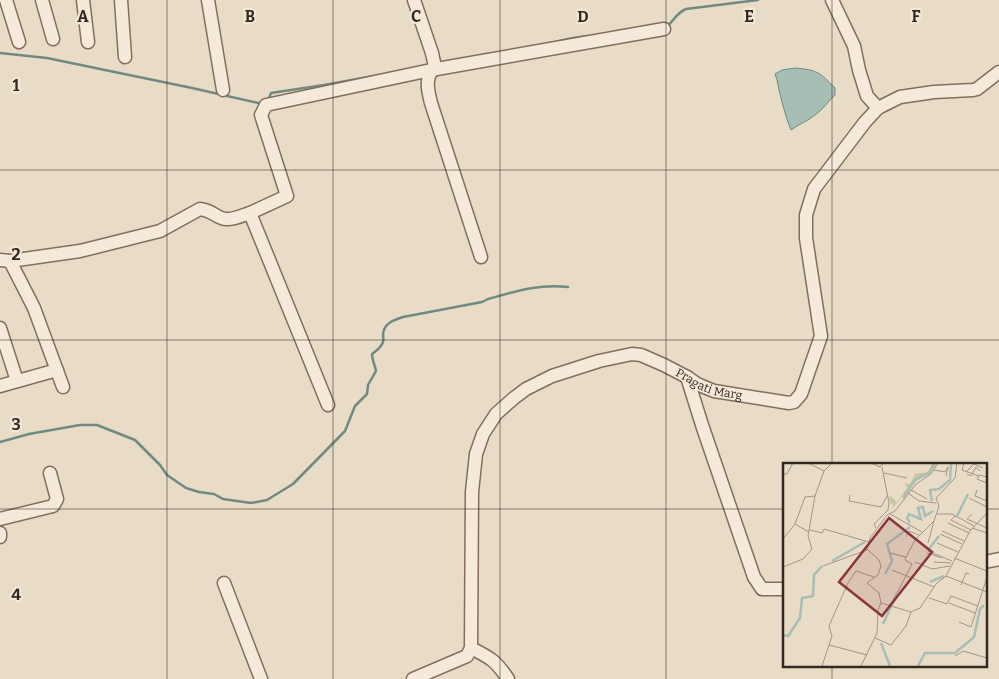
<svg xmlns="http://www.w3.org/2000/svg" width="999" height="679" font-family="Bitter,serif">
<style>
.water{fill:#a7beb5;stroke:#6f8b81}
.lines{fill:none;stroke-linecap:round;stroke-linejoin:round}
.stream{stroke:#6f8b81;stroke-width:2.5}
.minor-casing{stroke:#836e5e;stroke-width:15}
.minor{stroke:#f5ead9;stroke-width:12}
.grid{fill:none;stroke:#352820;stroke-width:1;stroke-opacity:0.55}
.labels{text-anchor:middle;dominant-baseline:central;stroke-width:4.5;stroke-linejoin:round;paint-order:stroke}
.street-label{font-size:12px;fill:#352820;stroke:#f2e7d5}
.inset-river{fill:none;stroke:#a7beb5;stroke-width:2.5}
.inset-road{fill:none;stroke:#a19484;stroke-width:1}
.view{fill:#8b353d;fill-opacity:0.15;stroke:#8b353d;stroke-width:2.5}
.inset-edge{fill:none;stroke:#352820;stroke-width:2.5}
.grid-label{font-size:16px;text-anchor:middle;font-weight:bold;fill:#352820;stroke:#f2e7d5;stroke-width:4.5;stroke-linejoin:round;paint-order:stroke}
</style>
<rect width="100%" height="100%" fill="#e9dcc7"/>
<!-- water -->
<path class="water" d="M795,68C818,70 819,72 835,88V95C828,101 823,110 815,115C808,121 799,124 791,130C786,118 783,106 780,94C778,87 778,81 775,74L782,70Z"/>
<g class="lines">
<!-- stream -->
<g class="stream">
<path d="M667,26C675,20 676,13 686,9L758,0"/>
<path d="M546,44L573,38L587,36"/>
<path d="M0,53L47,58L192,88L263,104"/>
<path d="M268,101L271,93L324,85L374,76"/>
<path d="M0,442L29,434L80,425H97L135,440L160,465L167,475L186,488L199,492L214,494L223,499L251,503L267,500L293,484L345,431L355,406L367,394L368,385L376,371C375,365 372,360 372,354C376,351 381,348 383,342C384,338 383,338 383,334C384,323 394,320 403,317L482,302L488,299C517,291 538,284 568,287"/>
</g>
<defs>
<g id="minor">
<path d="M6,0L19,42"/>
<path d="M42,0L53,39"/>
<path d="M83,0L88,42"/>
<path d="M121,0L125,57"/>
<path d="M208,0L223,90"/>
<path d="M414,0L432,53L435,67C424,77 428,91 431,103L481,257"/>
<path d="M832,0L854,46L859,70L867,96L878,108"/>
<path d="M250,213L287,196L261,115L266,105L431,70L664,29"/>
<path d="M0,260L10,261L80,251L160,231L200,209C212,210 218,219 226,219C234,220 243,215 250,213L328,405"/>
<path d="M10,261L34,308L63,387"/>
<path d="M0,328L17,381"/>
<path d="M687,377L702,425L754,577L762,589H784"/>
<path d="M0,386L57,370"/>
<path d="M0,519L53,506L57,499L50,473"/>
<path d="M0,533V537"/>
<path d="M985,562L999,559"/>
<path d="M224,583L261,679"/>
<path d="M471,648C491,658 496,661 508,679"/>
<path id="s1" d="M413,679L467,656L471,648L472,492L476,454L483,434L496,414L514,398L526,389L552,376L599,361L632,354L641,355L664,365L687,377L697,384L714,391L789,403L794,402L801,394L821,336L806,238V215L814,189L865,122L878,108L900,97L934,92L973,90L977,89L999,72"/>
</g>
</defs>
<!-- minor casing -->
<use href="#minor" class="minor-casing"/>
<!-- minor -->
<use href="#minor" class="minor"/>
</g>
<!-- grid -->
<path class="grid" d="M167,0V679M333,0V679M500,0V679M666,0V679M832,0V464M0,170H999M0,340H999M0,509H784M985,509H999M832,665V679"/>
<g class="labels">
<!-- street labels -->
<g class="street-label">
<text stroke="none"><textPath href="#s1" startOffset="542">Pragati Marg</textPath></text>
</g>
</g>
<!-- overview -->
<g transform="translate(783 463)">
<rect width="204" height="204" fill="#e9dcc7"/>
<path d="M149,0H152L146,10L132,17L109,46L111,39L108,42L106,32L114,39L124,25L122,20L127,21L132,11L145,9Z" fill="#c5c69c"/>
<path class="inset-river" d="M120,35L132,17L146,10L152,1M149,38L147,27L156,26L167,17L168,1M174,53L185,31M127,60L124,55L126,51L138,56L135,45L140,44L142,53L150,48M145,87L156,73M49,98L82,79M102,111L109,98L104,81L127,64M147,119L161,113M100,161L114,130M0,172L5,173L17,155L19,135L30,133L31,112L39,103M98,180L107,203M135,203L142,190H172L191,174L197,146L201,142"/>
<path class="inset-road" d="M25,0L41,8M88,0L97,4L101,0M181,0L179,7L196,13M151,7L162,9L165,4L163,13M184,8L191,1L200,5M101,10L124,15M0,11H4L10,0M184,11L188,13L193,4L197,8M204,14L196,12L194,16L204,20M128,27L144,36M194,27L192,33L204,38M125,30L136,38L153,40M67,32L66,38L98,44L104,33M186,35L204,44M107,51L139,69M154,51H169L191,63M189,51L184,56L204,65M172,53L168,57L188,67M151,58L156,43L153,35L172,15L174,0M165,60L186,70M93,65L91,61L105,47L106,40L99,4M189,65L204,70M27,67L39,70L41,66L86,79M159,68L181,78M26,69L12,61L22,34L32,33L41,8L49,0M157,71L179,81M123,74L126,68L136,72M0,76L12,61M154,80L175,89M145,88L169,98M107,90L123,94L132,77L151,58L145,80M144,90L159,95M171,95L204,108M132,99L149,106L167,103M151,99L168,100M40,103L84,87M0,104L20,96L29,86L25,73L32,33M109,107L151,124M163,113L187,68L204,50M163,113L204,129M178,122L183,110L186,111M114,130L129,101L122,97L123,94M146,135L164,141L168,133L195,143M98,140L128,149M166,140L192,150M176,159L188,164L204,114M92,175L108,182L123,163L128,149L137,145L153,121L163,113M46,182L84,192M172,193L180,188L204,195M39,203L49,173L46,163L65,120L73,108L91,114M78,203L94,170L95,147L98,140L96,130L84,120L95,112L98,103L96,97L84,86L87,75L104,52L112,48L133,21L148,11L155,0"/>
<path class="view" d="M106,55L149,89L99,153L56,119Z"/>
<rect width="204" height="204" class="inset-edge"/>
</g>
<g class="grid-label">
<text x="83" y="22">A</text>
<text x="250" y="22">B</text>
<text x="416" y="22">C</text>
<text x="583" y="22">D</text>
<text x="749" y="22">E</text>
<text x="916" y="22">F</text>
<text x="16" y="91">1</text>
<text x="16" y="260">2</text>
<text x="16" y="430">3</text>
<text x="16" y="600">4</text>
</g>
</svg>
